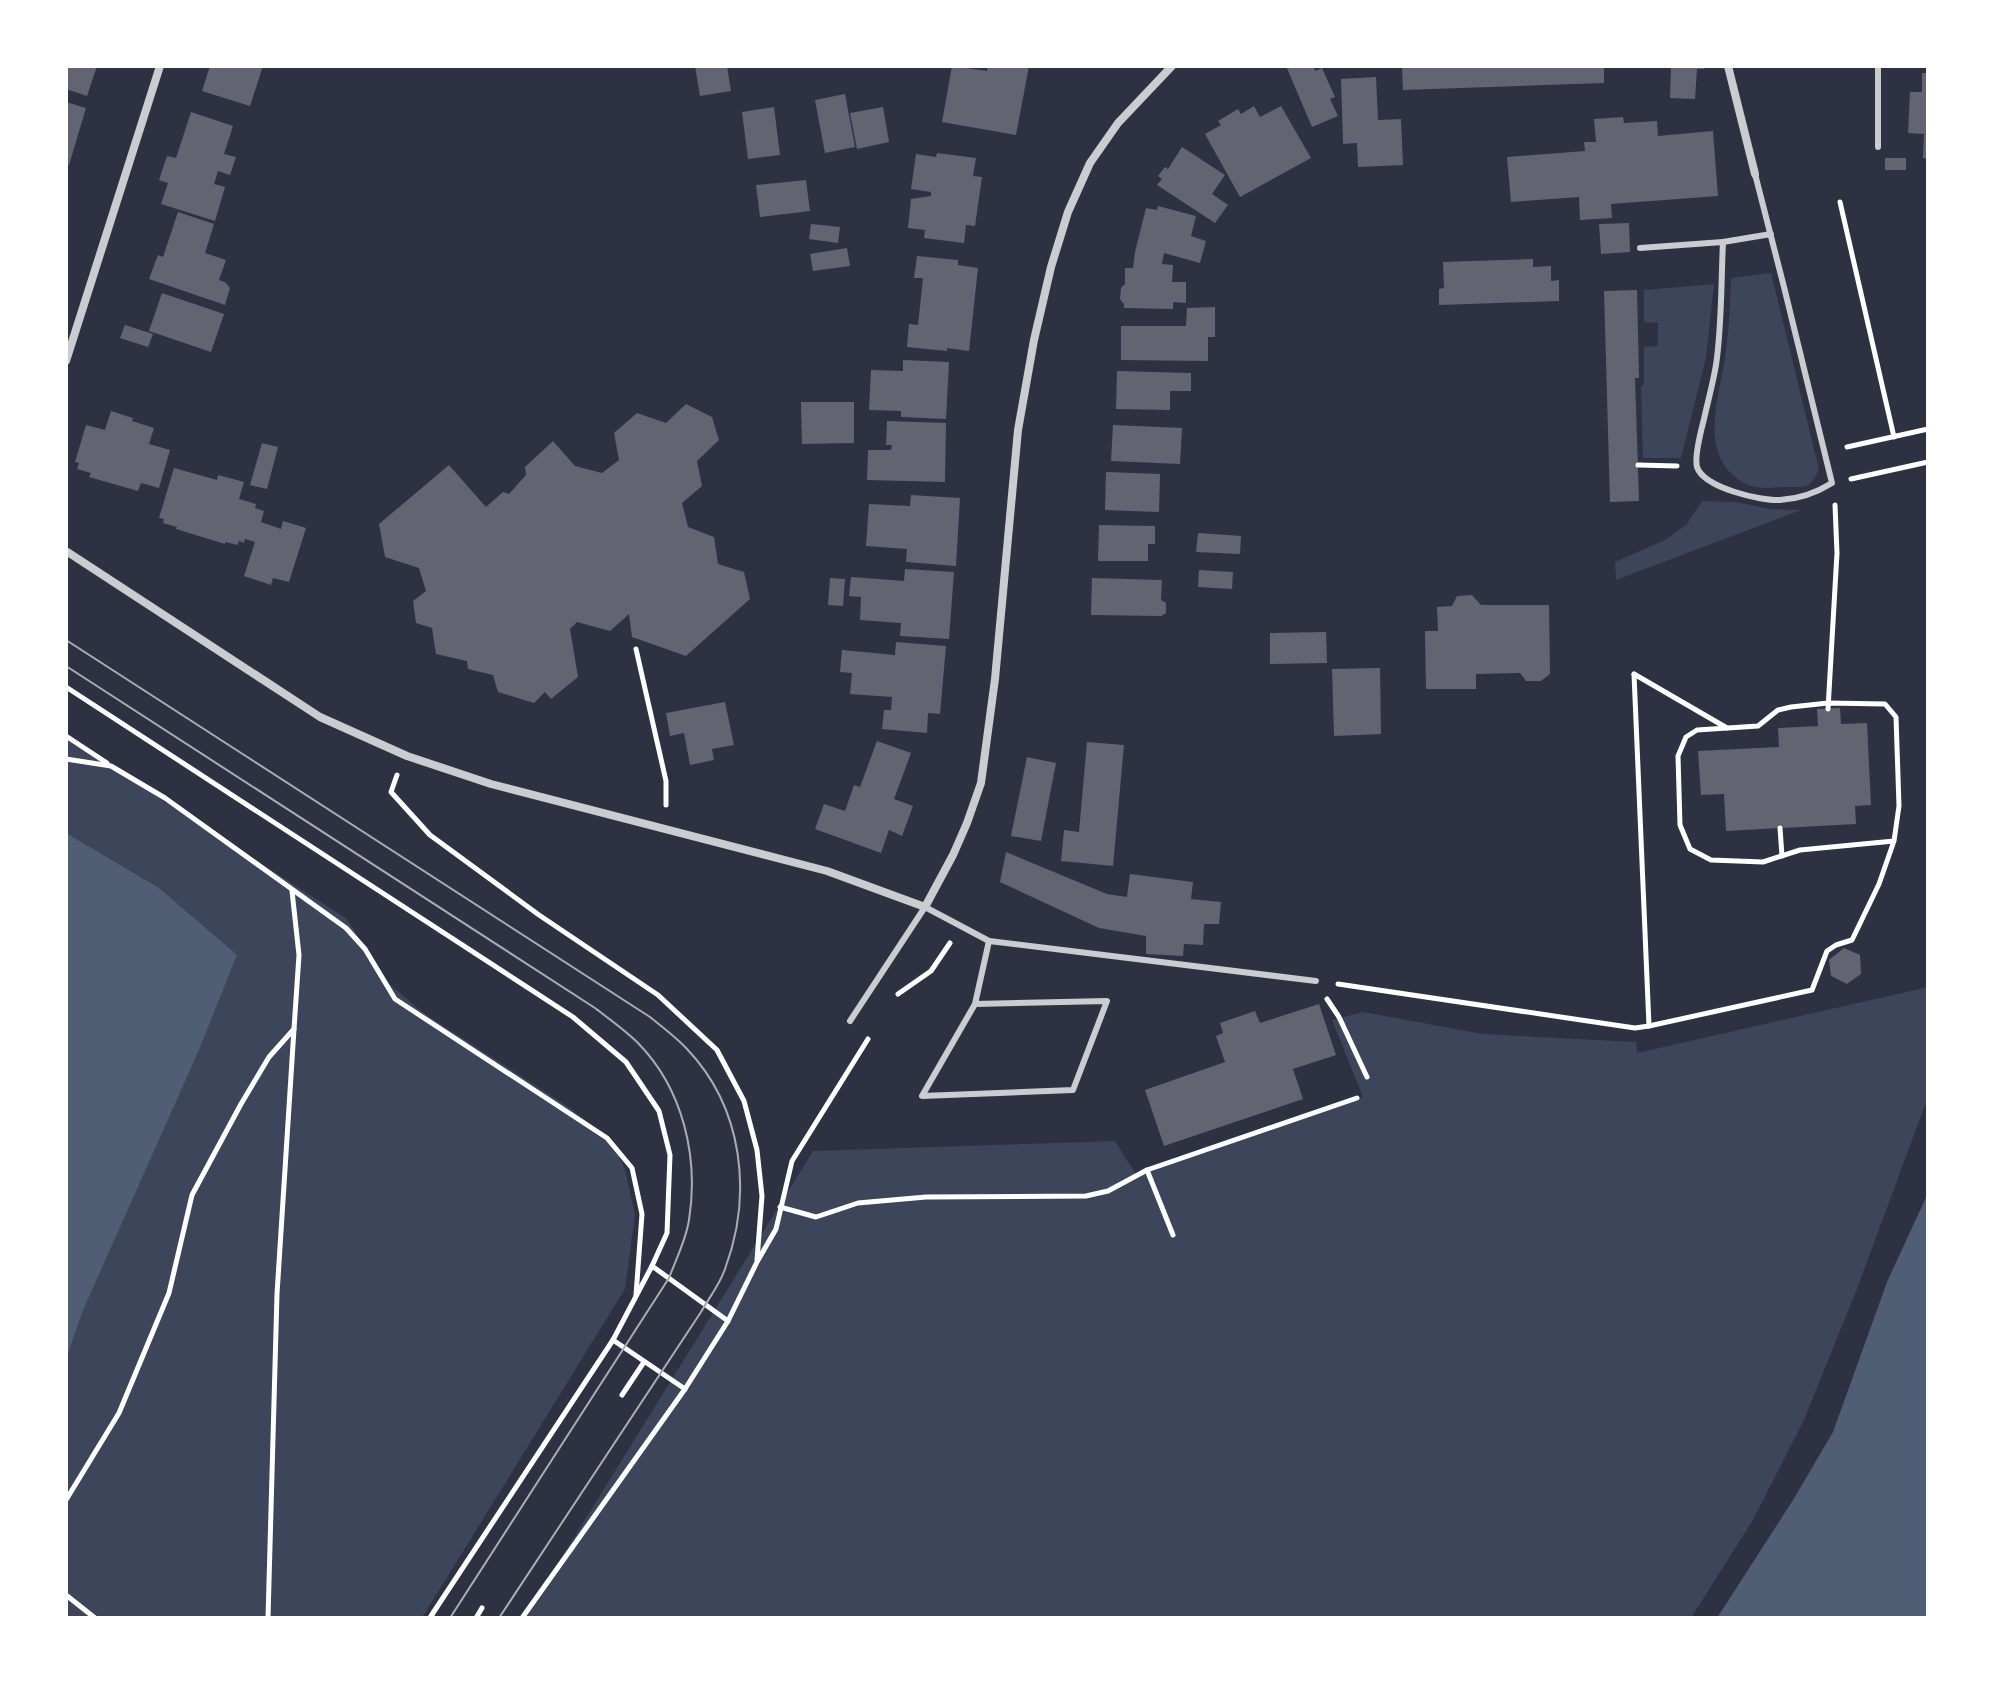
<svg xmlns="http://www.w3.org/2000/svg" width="1994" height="1684" font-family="'Space Grotesk',sans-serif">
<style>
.green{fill:#3c4559}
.water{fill:#4f5d75}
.building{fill:#626471}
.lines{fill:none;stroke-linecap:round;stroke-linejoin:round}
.path{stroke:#fff;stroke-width:5}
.service{stroke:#caccd0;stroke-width:6}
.minor{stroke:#caccd0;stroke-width:8}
.tram{stroke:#abadb3;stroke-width:2}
</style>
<rect width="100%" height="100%" fill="#2d3142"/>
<!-- green -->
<g class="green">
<path d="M1771,273L1819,469C1811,489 1806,487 1786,487C1776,487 1764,489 1755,487C1749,486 1743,483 1738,479C1699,452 1719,397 1725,358C1729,331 1730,305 1731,278Z"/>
<path d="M1714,284L1706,358L1681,458H1643L1641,386L1644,385V347L1658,346V323L1644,322V290Z"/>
<path d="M1702,501L1735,502L1770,509L1801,510L1616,580L1615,562L1665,540L1687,524Z"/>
<path d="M66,738L347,919L387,982L425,1014L570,1108L613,1143L625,1169L635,1215L625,1289L422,1618H66Z"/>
<path d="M1928,987V1097L1857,1289L1804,1420L1753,1520L1691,1618H524L813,1151L1115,1141L1136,1174L1363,1097L1332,1020L1363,1012L1483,1034L1636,1042L1637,1053Z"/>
</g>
<!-- water -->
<g class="water">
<path d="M66,833L159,888L237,955L199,1050L83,1310L66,1359Z"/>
<path d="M1928,1193V1618H1717L1793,1500L1833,1432L1887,1282Z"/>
</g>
<!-- building -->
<g class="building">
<path d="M66,66H97L87,96L66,89Z"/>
<path d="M210,66H263L250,106L202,91Z"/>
<path d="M695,66H727L731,91L700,96Z"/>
<path d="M952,66L987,71L988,66H1029L1016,135L942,122Z"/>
<path d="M1286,66H1313L1315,71L1322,68L1335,97L1330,99L1338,116L1312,127Z"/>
<path d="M1402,66H1604V83L1403,90Z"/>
<path d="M1671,66H1704V69H1697L1695,99L1670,98Z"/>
<path d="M1922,73H1928V159L1923,158L1924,134L1908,133L1910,92H1922Z"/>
<path d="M1376,77L1378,120L1401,119L1403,165L1358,167L1357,143L1343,144L1341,79Z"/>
<path d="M845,94L855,147L825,153L815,100Z"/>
<path d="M66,102L86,108L69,165L66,164Z"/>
<path d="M1254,106L1260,117L1281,106L1311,158L1240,197L1205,134L1221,125L1218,121L1238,109L1241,114Z"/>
<path d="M774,107L780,155L748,159L742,112Z"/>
<path d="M883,107L889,142L857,149L850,113Z"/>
<path d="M191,112L233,126L224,154L236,157L230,175L218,171L214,184L225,187L215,221L161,204L168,183L159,180L167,156L176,158Z"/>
<path d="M1623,117L1624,123L1657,121L1658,136L1713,131L1718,196L1611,204L1612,218L1580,220L1579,197L1511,202L1507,157L1585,151L1584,142H1596L1594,119Z"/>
<path d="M1182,147L1225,175L1212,194L1228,205L1215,223L1157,185L1162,179L1158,176L1165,167L1168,169Z"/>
<path d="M937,153L976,158L973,176L982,177L975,226L966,225L964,243L924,238L925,230L908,228L911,199L931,196V192L911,189L916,154L936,157Z"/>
<rect x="1885" y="158" width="21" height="12"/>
<path d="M806,180L810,211L760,217L756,185Z"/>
<path d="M1158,206L1196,216L1191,236L1206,241L1200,263L1164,253L1162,264L1173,265L1172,282H1186V303L1173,302V309L1124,308V304L1120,299L1121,288L1125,284V268H1133L1135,252L1146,208L1157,210Z"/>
<path d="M178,212L214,224L205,253L226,260L219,280L225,282L230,288L225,305L149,279L158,255L163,257Z"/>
<path d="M1629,223L1630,252L1601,254L1599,224Z"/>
<path d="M811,224L840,227L838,243L809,239Z"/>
<path d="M847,248L850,266L813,271L810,254Z"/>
<path d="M917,256L958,260V265L978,268L969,351L947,348V351L907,347L909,324L918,325L923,278H914Z"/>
<path d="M1533,259V267L1551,266V281L1559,280V301L1439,305V289L1444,288L1443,262Z"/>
<path d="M1637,290L1639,378H1635L1639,501L1610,502L1604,291Z"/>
<path d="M162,293L224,314L211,352L149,331Z"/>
<path d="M1215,307V337H1208V361L1121,360V326H1186L1187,308Z"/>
<path d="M125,325L153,334L148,347L120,338Z"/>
<path d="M903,360L949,362L946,419L901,417V411L869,410L871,370L903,371Z"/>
<path d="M1117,371L1191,373V391H1170V410L1116,409Z"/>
<path d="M801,402H854V443L802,444Z"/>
<path d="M686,404L712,417L719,440L697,461L702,486L682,503L688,527L714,537L718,564L744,572L750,599L686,656L632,637L629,614L610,631L577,622L570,629L578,677L551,699L545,692L534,703L498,692L493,675L468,669L467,661L436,654L432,628L416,623L413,601L426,591L419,568L385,557L379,524L449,465L486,507L503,492L509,494L526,475L525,467L553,441L575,466L602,473L619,460L614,433L637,413L666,423Z"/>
<path d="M111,411L133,418L132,421L154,428L149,444L170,450L159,488L141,483L138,491L89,477L91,473L77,469L79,463L75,462L86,425L105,430Z"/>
<path d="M887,421L946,423L945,482L867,480L868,450H891L892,445H886Z"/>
<path d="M1113,425L1182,428L1180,464L1111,461Z"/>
<path d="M262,443L278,447L267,489L250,485Z"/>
<path d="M174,468L217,480L218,475L244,482L239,499L256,504L255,508L264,511L261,522L281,529L283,521L306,528L289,582L273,578L271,585L244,576L255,542L245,539L244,543L239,541L238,545L225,542V544L176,529L177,527L163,523L164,519L159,518Z"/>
<path d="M1106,472L1160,474L1159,512L1105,510Z"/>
<path d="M911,495L960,498L956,566L906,562L907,549L866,546L869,504L910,506Z"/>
<path d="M1099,525L1155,526V544H1148V561H1098Z"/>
<path d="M1198,533L1241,536L1240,554L1196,552Z"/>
<path d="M905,569L954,572L949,639L900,636L901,623L860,620L861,597L849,596L851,577L904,581Z"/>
<path d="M1199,570L1233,572L1232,589L1198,587Z"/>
<path d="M830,578L845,579L843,606L828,605Z"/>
<path d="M1092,578L1162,580L1161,600L1166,603V613L1161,616L1091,615Z"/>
<path d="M1472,595L1481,605H1549L1550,674L1541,681H1526L1520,673L1476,674V689H1426L1425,631H1438L1437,607L1452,606L1457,596Z"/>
<path d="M1326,632L1327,663L1270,664V633Z"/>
<path d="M896,642L946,646L940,714L928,713L927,733L882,729L884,710H891L892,697L850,694L852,673L840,672L842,650L895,655Z"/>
<path d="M1380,668L1381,734L1334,736L1332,669Z"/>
<path d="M725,702L734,745L712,749L714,760L690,765L684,733L670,736L666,713Z"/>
<path d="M1840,708L1841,724L1867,723L1871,805L1855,806L1856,824L1726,831L1724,794L1701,795L1698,751L1779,747L1778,728L1818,726L1817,709Z"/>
<path d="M877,741L911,753L894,799L913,806L902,836L889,830L881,853L815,829L824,804L845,811L854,785L860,787Z"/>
<path d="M1087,742L1124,745L1113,866L1061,861L1064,830L1079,832Z"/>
<path d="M1027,757L1056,763L1041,841L1011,836Z"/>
<path d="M1006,852L1107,894L1127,897L1130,874L1193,882L1191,899L1221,902L1219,924H1204L1203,945L1184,944L1183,956L1146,954V936L1099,928L1000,882Z"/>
<path d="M1844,948L1860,955L1861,974L1847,984L1831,976L1829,960Z"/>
<path d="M1319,1004L1336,1055L1293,1069L1303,1099L1164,1146L1145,1090L1225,1062L1216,1036L1223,1033L1220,1023L1255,1011L1260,1023Z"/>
</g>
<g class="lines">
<!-- path -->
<g class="path">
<path d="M1840,202L1894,437"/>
<path d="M1847,447L1928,429"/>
<path d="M1638,465L1677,466"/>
<path d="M1851,479L1928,462"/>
<path d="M636,649L666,781V805"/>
<path d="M1634,674L1727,728"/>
<path d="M66,687L573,1017L626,1062L659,1111L670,1155L667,1233L652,1266L613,1340L431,1616L434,1618"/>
<path d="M1828,709L1837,553L1835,505"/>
<path d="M66,736L107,763"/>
<path d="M66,759L111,766L165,798L346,928L365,949L395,999L607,1138L632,1168L642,1214L636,1295"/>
<path d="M397,775L391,792L430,835L539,915L658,995L717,1050L744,1101L757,1150L762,1196L757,1260"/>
<path d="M1780,828L1782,856"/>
<path d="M1338,984L1635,1028L1649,1026L1634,674"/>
<path d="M898,994L931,971L950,943"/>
<path d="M1327,999L1339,1017L1367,1077"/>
<path d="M1649,1026L1812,990L1827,951L1836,945L1852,940L1879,884L1894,841L1899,806L1896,717L1885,704L1828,703L1791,707L1778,710L1758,726L1697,730L1686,737L1678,756L1680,825L1690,849L1711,860L1763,862L1800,850L1894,841"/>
<path d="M1147,1170L1173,1235"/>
<path d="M780,1207L816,1217L858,1203L926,1197L1086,1196L1108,1191L1147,1170L1357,1098"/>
<path d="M652,1266L728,1321"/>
<path d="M613,1340L685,1389"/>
<path d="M622,1395L644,1362"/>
<path d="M66,1500L119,1413L169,1293L192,1195L241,1104L269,1057L294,1029L299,955L292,891"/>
<path d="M66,1595L95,1618"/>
<path d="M268,1618L277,1294L294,1029"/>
<path d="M476,1618L482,1608"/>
<path d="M522,1618L685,1389L728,1321L757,1262L776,1229L792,1161L868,1039"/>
</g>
<!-- service -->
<g class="service">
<path d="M1878,66V147"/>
<path d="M1755,174L1784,287L1832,483C1816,493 1799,499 1780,500C1761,501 1704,488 1697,467C1694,456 1701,431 1704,419C1708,401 1713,383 1716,365C1722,325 1721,282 1723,242L1771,234"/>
<path d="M1640,248L1723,242"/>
<path d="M975,1004L922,1096L1073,1090L1107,1001L975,1004L989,941"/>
<path d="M850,1021L925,907L989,941L1316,981"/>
</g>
<!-- minor -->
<g class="minor">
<path d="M1728,66L1755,174"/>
<path d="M66,361L160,66"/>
<path d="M66,551L320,717L407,756L491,784L827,871L925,907L953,855L967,823L981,783L995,679L1018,430L1034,340L1051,267L1068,212L1090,163L1118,123L1172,66"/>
</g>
<!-- tram -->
<g class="tram">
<path d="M66,640L650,1017C662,1027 676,1037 687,1049C743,1108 753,1194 725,1269C720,1284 709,1298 701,1312L499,1618"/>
<path d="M66,666L595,1008C609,1019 625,1030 638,1043C683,1089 699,1157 689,1220C686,1240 676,1259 669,1278L450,1618"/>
</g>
</g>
<!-- border -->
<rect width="1994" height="1684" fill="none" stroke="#ffffff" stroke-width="136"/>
</svg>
